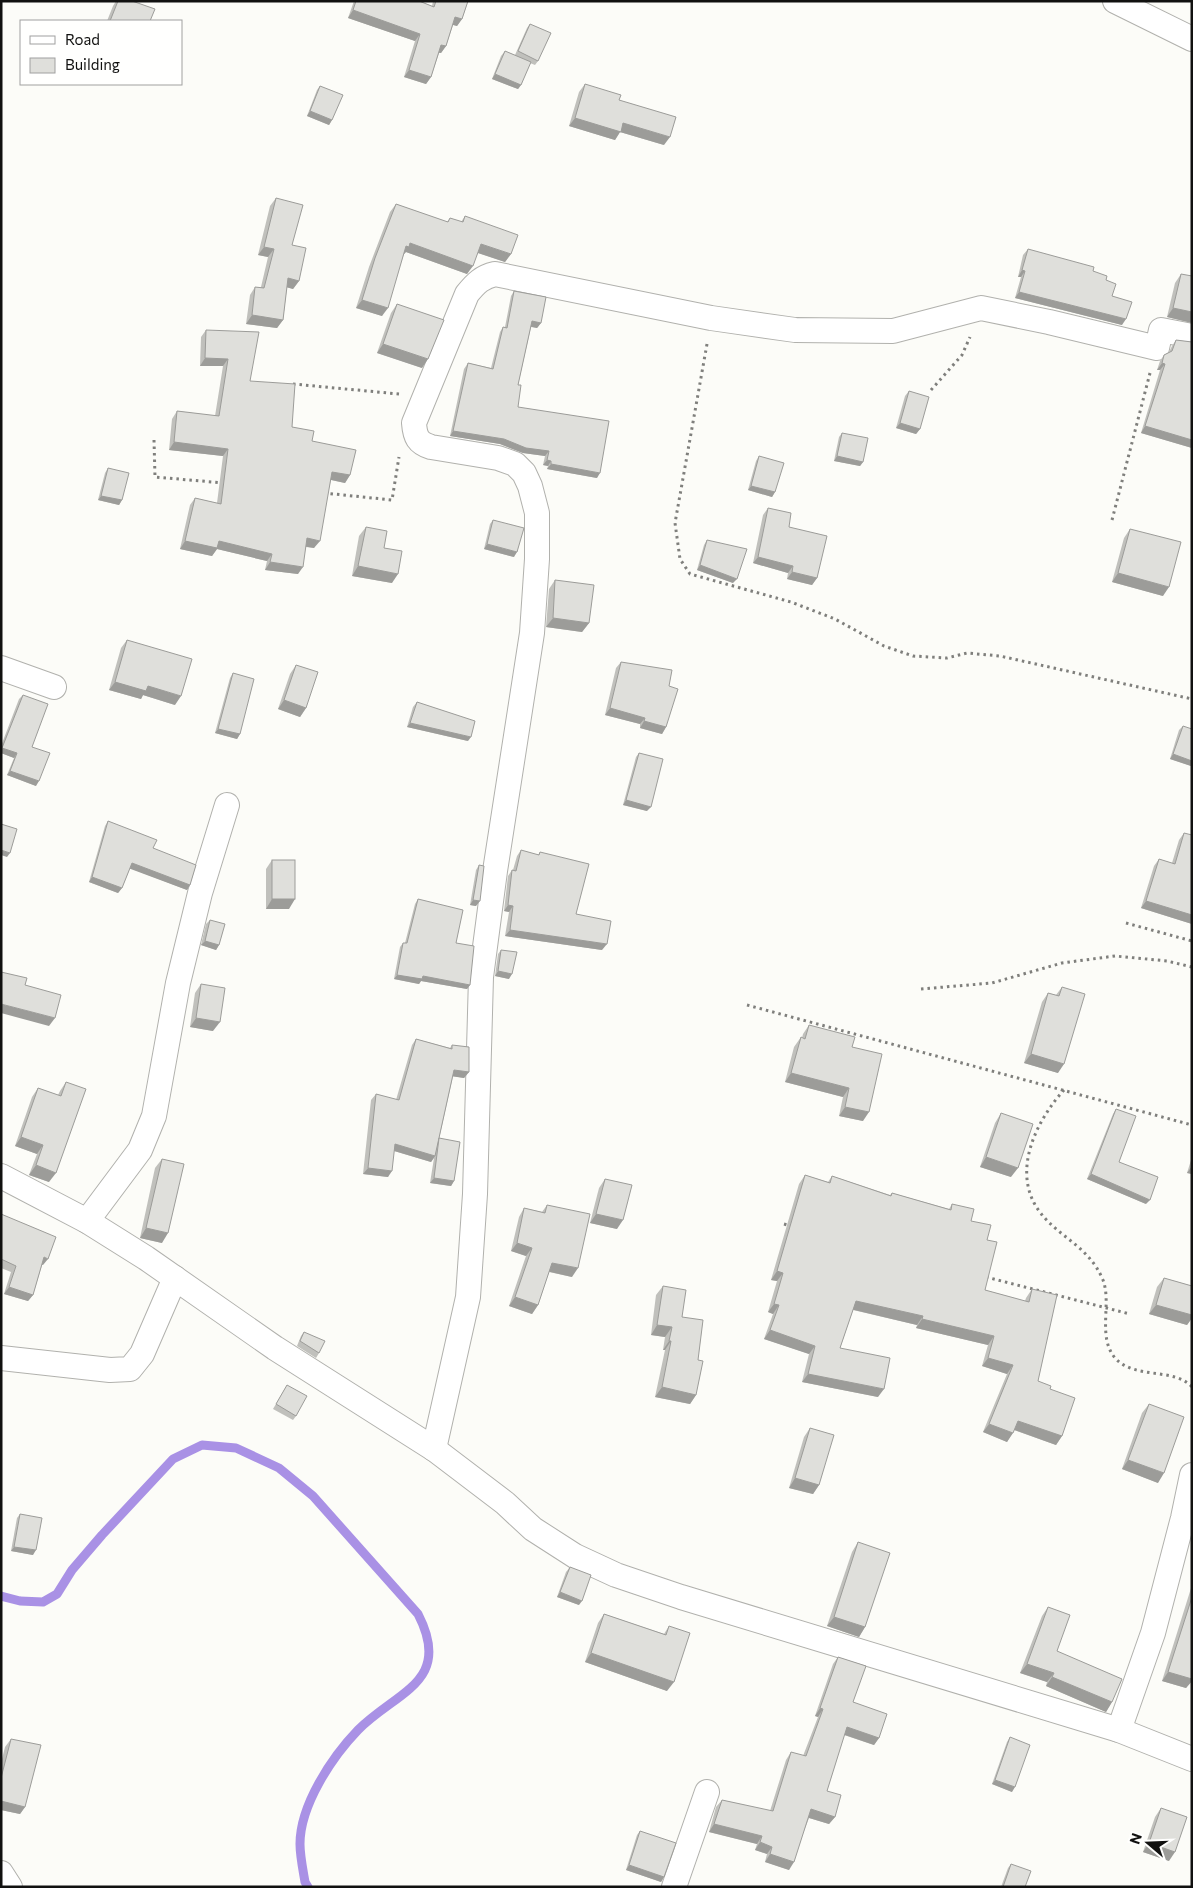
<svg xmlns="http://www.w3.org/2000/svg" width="1193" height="1888" font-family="Commissioner,sans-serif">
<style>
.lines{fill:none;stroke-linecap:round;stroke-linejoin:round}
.stream{stroke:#a991e5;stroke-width:9}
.street-casing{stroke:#b1b1ad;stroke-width:26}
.path{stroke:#7f7f7c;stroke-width:3;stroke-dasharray:2.5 4;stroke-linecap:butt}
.street{stroke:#fff;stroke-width:24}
.wall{fill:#c0c0bc}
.shaded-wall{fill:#9c9c99}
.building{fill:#dfdfdb;stroke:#9c9c99}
</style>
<rect width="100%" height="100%" fill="#fcfcf8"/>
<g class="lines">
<!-- stream -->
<path class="stream" d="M1,1596L20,1601L43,1602L57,1594L72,1570L102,1535L173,1459L202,1445L236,1448L279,1468L313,1496L418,1614C453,1682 397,1691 358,1730C332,1757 300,1805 300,1844C300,1856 303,1870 305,1882L308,1887"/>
<defs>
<g id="street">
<path d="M1115,1L1192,39"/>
<path d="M1,668L54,687"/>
<path d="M1,1176L87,1221L146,1258L275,1348L434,1449L505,1503L533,1529L575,1556L616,1575L681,1597L1119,1730L1192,1759"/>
<path d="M87,1221L140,1150L154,1116L178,983L200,893L227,805"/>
<path d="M1,1358L110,1370L130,1369L142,1354L175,1278"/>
<path d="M434,1449L468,1297L475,1194L481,977L495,871L532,633L537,559V513L530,486L524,473L515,464L498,458L431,447C418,443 415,437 414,423L467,294C476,283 482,277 495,274L711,318L795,330L893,331L981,308L1049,322L1157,348L1161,330L1192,336"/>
<path d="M1119,1730L1153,1633L1183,1518L1192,1475"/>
<path d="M1,1873L10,1887"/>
<path d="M674,1887L707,1792"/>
</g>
</defs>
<!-- street casing -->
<use href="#street" class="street-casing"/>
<!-- path -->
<g class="path">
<path d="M707,344L675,523L680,559L690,574L791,602L835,619L884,646L913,656L947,658L967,653L1000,656L1192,699"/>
<path d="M293,384L399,394"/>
<path d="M931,390L962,355L970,337"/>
<path d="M154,440L155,477L224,483"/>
<path d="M324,493L392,500L399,457"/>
<path d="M1112,520L1150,373"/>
<path d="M1126,923L1192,941"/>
<path d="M921,989L992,983L1062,963L1115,956L1167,961L1192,967"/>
<path d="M747,1005L1192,1125"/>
<path d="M1064,1090C1037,1120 1012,1169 1037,1208C1056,1237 1088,1244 1103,1280C1112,1304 1097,1336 1115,1358C1135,1380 1174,1367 1192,1387"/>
<path d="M784,1224L791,1226"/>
<path d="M986,1277L1130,1314"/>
</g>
<!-- street -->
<use href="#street" class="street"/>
</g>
<!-- wall -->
<g class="wall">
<path d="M116,1H132L150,21H107L113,6Z"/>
<path d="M354,1H419L432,6L433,1H468L462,19L457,26L453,25L446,46L441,53H439L431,77L426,84L404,77L415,41L348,18Z"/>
<path d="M530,24L538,61L535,65L530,63L521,85L518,89L492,79L501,56L505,51L515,55L527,28Z"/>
<path d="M585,84L619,100L664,145L620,132L615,140L569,126L579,92Z"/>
<path d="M320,86L332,120L329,125L307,116L317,90Z"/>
<path d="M276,198L292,245L299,281L293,289L287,287L283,320L277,328L246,324L250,295L255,287H261L268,257L258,255L270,206Z"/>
<path d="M396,204L447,222L450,218L461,222L465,216L511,254L505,262L478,253L467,274L406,252L404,254L382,316L356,308L369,267L390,212Z"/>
<path d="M1028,249L1093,271L1106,280L1122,325L1015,298L1021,277H1018L1023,255Z"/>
<path d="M1181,274L1192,323L1167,317L1175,283Z"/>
<path d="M514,291L541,323L537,328L531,327L518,385V407L597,478L547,469L548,466L543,465L545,456L523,453L500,444L450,436L464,369L468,363L491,368L500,332L503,327H505L511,296Z"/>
<path d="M397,304L422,368L377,353L391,313Z"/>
<path d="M206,330L250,381L292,427L312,441L350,475L345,483L331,480L314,548L306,547L298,574L265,570L267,561L217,549L212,556L180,549L190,505L195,498L217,503L223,456L169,450L172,419L177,411L215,416L223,366H200L201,337Z"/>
<path d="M1176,340L1192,342V448L1141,433L1160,370H1157L1160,361L1164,355L1169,352L1172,346Z"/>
<path d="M909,391L920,429L916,434L896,428L905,396Z"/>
<path d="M842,433L863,462L860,466L834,461L839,437Z"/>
<path d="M759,456L775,492L772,497L748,490L756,461Z"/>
<path d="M108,468L122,500L119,505L98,500L105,473Z"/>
<path d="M768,508L789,527L817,578L812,585L787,579L788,573L753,563L763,515Z"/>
<path d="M493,520L514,557L484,549L490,524Z"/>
<path d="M366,527L384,548L392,583L352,576L359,536Z"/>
<path d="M1130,529L1163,596L1112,582L1124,538Z"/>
<path d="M707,540L733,583L697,570L704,545Z"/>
<path d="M555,580L589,623L582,632L546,627L549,589Z"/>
<path d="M127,640L175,705L143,695L141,699L109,690L121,648Z"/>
<path d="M621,662L669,686L666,727L662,734L640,728V724L605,715L616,668Z"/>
<path d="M296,665L306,708L300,717L278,709L290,674Z"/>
<path d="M233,673L240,734L237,739L215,733L230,678Z"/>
<path d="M23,695L36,786L7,775L14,758L1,753V746L19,699Z"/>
<path d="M417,702L468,741L407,727L413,707Z"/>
<path d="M1183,726L1191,766L1170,759L1179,730Z"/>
<path d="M639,753L647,811L623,805L636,757Z"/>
<path d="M108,821L153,848L190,885L187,890L130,868L122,888L118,893L89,882L105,826Z"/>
<path d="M1184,833L1192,924L1141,908L1154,866L1159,859L1172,863L1179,840Z"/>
<path d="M521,850L538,855L540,852L576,914L602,950L505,936L509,912L504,911L508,876L512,870H513L517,856Z"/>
<path d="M272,860L289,909H266V869Z"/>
<path d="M479,865L476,906L470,905L476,870Z"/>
<path d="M418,899L456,943L470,985L467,989L421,981L419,984L394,979L400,947L403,943H405L415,904Z"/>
<path d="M210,920L219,945L216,950L201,945L206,924Z"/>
<path d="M501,950L509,979L495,976L498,954Z"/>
<path d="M201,984L213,1031L190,1027L195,993Z"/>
<path d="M1062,987L1058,1073L1024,1063L1042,1002L1048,993L1056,995Z"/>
<path d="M809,1025L852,1047L863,1121L839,1116L843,1097L785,1082L794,1047L801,1037L802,1038L803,1034Z"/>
<path d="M416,1039L450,1048L452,1045L469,1072L464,1078L453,1076L439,1139L454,1181L451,1186L430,1183L434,1158L431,1162L394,1151L388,1177L363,1174L371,1100L376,1094L396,1100L412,1045Z"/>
<path d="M66,1082L49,1182L29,1175L37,1154L15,1146L32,1097L38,1088L58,1095L60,1091Z"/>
<path d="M1116,1109L1119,1162L1146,1204L1087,1179L1113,1114Z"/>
<path d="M1001,1113L1011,1177L980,1167L995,1123Z"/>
<path d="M1192,1157V1174L1187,1173Z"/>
<path d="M162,1159V1243L140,1238L155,1168Z"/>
<path d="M805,1175L828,1182L832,1176L890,1195L892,1193L949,1209L952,1204L971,1221L987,1240L985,1290L1025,1301L1026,1298L1032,1289L1038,1381L1050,1389L1062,1436L1056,1445L1014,1430L1007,1442L983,1432L1007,1374L982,1366L988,1345L916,1328L917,1325L853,1310L840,1348L878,1397L802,1382L809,1354L764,1339L773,1314L768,1312L777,1281L771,1280L799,1184Z"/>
<path d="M605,1179L617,1229L590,1223L599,1188Z"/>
<path d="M547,1205L572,1277L549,1272L538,1305L532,1314L509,1306L526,1256L511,1251L519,1217L524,1208L542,1212Z"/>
<path d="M1,1214L43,1265H42L33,1295L28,1301L4,1294L11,1272L1,1268Z"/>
<path d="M1164,1278L1192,1286V1318L1187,1325L1149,1314L1157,1287Z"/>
<path d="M663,1286L682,1317L698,1360L696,1395L690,1404L655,1397L665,1350H663L665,1337L651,1335L656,1295Z"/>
<path d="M304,1332L319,1353L316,1358L297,1346L301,1336Z"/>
<path d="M287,1385L296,1416L293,1420L273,1409Z"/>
<path d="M1149,1404L1158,1483L1122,1469L1142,1413Z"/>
<path d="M810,1428L819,1485L813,1494L789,1488L804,1437Z"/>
<path d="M20,1514L33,1555L11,1551L17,1518Z"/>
<path d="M858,1542L865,1627L859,1637L827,1626L852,1552Z"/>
<path d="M570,1567L579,1605L557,1597L566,1572Z"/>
<path d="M1192,1585V1681L1186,1688L1162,1681Z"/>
<path d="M1048,1607L1057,1651L1112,1702L1106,1712L1046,1686L1047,1682L1020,1673L1042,1616Z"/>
<path d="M604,1614L664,1634L669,1626L667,1691L585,1662L598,1623Z"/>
<path d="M838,1657L853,1702L879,1738L874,1745L844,1735L827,1791L835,1817L829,1824L809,1818L789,1870L765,1862L767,1854L755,1850L757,1844L709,1832L716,1807L722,1800L770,1811L786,1760L791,1752L803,1756L818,1717L815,1716L833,1664Z"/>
<path d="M1010,1737L1012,1792L992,1784L1007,1742Z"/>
<path d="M11,1739L25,1807L20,1814L1,1810V1763L5,1747Z"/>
<path d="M1161,1808L1169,1861L1143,1852L1155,1817Z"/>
<path d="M640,1831L664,1877L661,1882L626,1870L637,1835Z"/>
<path d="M1011,1864L1025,1887H1001L1008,1868Z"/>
</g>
<!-- shaded-wall -->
<g class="shaded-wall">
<path d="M353,10L420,34L415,41L348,18Z"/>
<path d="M455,17L462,19L457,26L450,24Z"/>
<path d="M441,45L446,46L441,53L436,52Z"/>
<path d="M409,70L431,77L426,84L404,77Z"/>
<path d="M495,74L521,85L518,89L492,79Z"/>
<path d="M310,111L332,120L329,125L307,116Z"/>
<path d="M575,118L623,123L670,137L664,145L620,132L615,140L569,126Z"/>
<path d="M410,243L473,266L467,274L406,252L403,255L406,246Z"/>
<path d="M481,244L511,254L505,262L475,252Z"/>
<path d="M264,247L274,249L268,257L258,255Z"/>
<path d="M1022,270L1025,271L1021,277H1018Z"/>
<path d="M288,278L299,281L293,289L282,286Z"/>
<path d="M1019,292L1126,319L1122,325L1015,298Z"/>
<path d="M362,300L388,308L382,316L356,308Z"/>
<path d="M1173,308L1192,312V323L1167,317Z"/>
<path d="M252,315L283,320L277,328L246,324Z"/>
<path d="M532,321L541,323L537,328L528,326Z"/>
<path d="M383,344L428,359L422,368L377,353Z"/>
<path d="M205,358L228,359L223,366H200Z"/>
<path d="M1162,363L1165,364L1160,370H1157Z"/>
<path d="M900,423L920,429L916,434L896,428Z"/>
<path d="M1145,426L1192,440V448L1141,433Z"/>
<path d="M453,431L504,439L549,451L545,456L523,453L500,444L450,436Z"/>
<path d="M174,442L228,449L223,456L169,450Z"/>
<path d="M837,456L863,462L860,466L834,461Z"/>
<path d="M547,460L551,461L548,466L543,465Z"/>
<path d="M551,464L600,473L597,478L547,469Z"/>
<path d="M332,472L350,475L345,483L327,479Z"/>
<path d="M751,486L775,492L772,497L748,490Z"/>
<path d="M101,496L122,500L119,505L98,500Z"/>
<path d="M307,538L320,541L314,548L302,546Z"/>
<path d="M185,541H219L272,554L267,561L217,549L212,556L180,549Z"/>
<path d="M487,544L517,552L514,557L484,549Z"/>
<path d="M758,557L793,566L788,573L753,563Z"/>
<path d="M270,562L303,567L298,574L265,570Z"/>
<path d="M700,565L737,579L733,583L697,570Z"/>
<path d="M358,566L398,574L392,583L352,576Z"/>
<path d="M792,572L817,578L812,585L787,579Z"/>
<path d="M1118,573L1169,587L1163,596L1112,582Z"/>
<path d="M553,618L589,623L582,632L546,627Z"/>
<path d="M115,682L148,686L181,696L175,705L143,695L141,699L109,690Z"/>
<path d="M284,700L306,708L300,717L278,709Z"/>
<path d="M610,708L645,718L640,724L605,715Z"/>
<path d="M644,721L666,727L662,734L640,728Z"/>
<path d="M410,723L471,737L468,741L407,727Z"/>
<path d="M218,729L240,734L237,739L215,733Z"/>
<path d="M2,748L17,753L14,758L1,753Z"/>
<path d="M1173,754L1192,761V765L1191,766L1170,759Z"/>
<path d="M10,771L39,781L36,786L7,775Z"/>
<path d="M626,800L651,807L647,811L623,805Z"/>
<path d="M1,850L10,853L7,857L1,855Z"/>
<path d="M132,863L190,885L187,890L128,868Z"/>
<path d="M92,877L122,888L118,893L89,882Z"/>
<path d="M272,899H295L289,909H266Z"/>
<path d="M473,900L480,901L476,906L470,905Z"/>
<path d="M1146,901L1192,915V924L1141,908Z"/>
<path d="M508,905L513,906L509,912L504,911Z"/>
<path d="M510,930L607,944L602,950L505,936Z"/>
<path d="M205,941L219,945L216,950L201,945Z"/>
<path d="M498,971L512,974L509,979L495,976Z"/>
<path d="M397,975L423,976L470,985L467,989L421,981L419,984L394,979Z"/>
<path d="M1,1004L55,1018L49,1026L1,1013Z"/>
<path d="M196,1018L220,1022L213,1031L190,1027Z"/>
<path d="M1031,1054L1064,1064L1058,1073L1024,1063Z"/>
<path d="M454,1070L469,1072L464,1078L450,1076Z"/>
<path d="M791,1073L849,1088L843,1097L785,1082Z"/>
<path d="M845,1107L869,1112L863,1121L839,1116Z"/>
<path d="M21,1137L43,1145L37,1154L15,1146Z"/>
<path d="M395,1144L435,1156L431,1162L391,1150Z"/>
<path d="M986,1157L1018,1168L1011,1177L980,1167Z"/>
<path d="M36,1165L56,1173L49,1182L29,1175Z"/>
<path d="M1192,1166V1174L1187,1173Z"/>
<path d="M368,1168L392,1171L388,1177L363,1174Z"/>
<path d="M1091,1174L1150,1200L1146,1204L1087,1179Z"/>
<path d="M434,1178L454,1181L451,1186L430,1183Z"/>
<path d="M596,1214L623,1220L617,1229L590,1223Z"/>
<path d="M146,1228L168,1233L162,1243L140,1238Z"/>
<path d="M517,1243L532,1248L526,1256L511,1251Z"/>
<path d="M44,1257L48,1259L43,1265L40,1264Z"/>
<path d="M552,1263L578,1268L572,1277L546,1271Z"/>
<path d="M777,1271L783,1273L777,1281L771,1280Z"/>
<path d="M9,1287L33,1295L28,1301L4,1294Z"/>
<path d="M515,1297L538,1305L532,1314L509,1306Z"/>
<path d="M856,1301L923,1316L917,1325L850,1309Z"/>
<path d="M774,1304L779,1305L773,1314L768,1312Z"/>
<path d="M1156,1305L1192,1315V1318L1187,1325L1149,1314Z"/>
<path d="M922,1319L994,1336L988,1345L916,1328Z"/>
<path d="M657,1325L672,1327L665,1337L651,1335Z"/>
<path d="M770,1330L815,1346L809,1354L764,1339Z"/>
<path d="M669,1341H671L665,1350H663Z"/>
<path d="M988,1358L1013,1365L1007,1374L982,1366Z"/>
<path d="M808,1374L884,1389L878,1397L802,1382Z"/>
<path d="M662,1387L696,1395L690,1404L655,1397Z"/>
<path d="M1018,1421L1062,1436L1056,1445L1012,1429Z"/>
<path d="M989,1424L1013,1433L1007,1442L983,1432Z"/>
<path d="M1128,1460L1164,1473L1158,1483L1122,1469Z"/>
<path d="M795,1478L819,1485L813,1494L789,1488Z"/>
<path d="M14,1547L36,1550L33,1555L11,1551Z"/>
<path d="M560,1592L582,1601L579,1605L557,1597Z"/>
<path d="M834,1617L865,1627L859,1637L827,1626Z"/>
<path d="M591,1653L674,1682L667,1691L585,1662Z"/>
<path d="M1027,1664L1054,1673L1047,1682L1020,1673Z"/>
<path d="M1168,1672L1192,1679V1681L1186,1688L1162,1681Z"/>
<path d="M1052,1677L1112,1702L1106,1712L1046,1686Z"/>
<path d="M820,1708L823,1709L818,1717L815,1716Z"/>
<path d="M847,1727L879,1738L874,1745L842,1734Z"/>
<path d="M995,1780L1015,1787L1012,1792L992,1784Z"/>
<path d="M1,1801L25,1807L20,1814L1,1810Z"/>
<path d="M811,1809L835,1817L829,1824L806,1817Z"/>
<path d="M714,1824L762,1836L757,1844L709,1832Z"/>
<path d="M760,1842L772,1847L767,1854L755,1850Z"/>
<path d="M1149,1843L1175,1852L1169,1861L1143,1852Z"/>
<path d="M770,1854L794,1862L789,1870L765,1862Z"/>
<path d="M629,1865L664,1877L661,1882L626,1870Z"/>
</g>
<!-- building -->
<g class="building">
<path d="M118,1H132L155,9L150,21H110Z"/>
<path d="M356,1H419L434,7L436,1H468L462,19L455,17L446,46L441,45L431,77L409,70L420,34L353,10Z"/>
<path d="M530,24L551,33L538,61L518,51Z"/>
<path d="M505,51L531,62L521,85L495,74Z"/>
<path d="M585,84L621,95L619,100L676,117L670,137L623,123L621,132L575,118Z"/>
<path d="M320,86L343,95L332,120L310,111Z"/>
<path d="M276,198L303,205L292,245L306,248L299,281L288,278L283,320L252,315L255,287L264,288L274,249L264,247Z"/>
<path d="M396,204L448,222L450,218L463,222L465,216L518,235L511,254L481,244L473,266L410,243L409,247L406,246L388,308L362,300L375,258Z"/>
<path d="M1028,249L1094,267L1093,271L1107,276L1106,280L1116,284L1112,296L1132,302L1126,319L1019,292L1025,271L1022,270Z"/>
<path d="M1181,274L1192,276V312L1173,308Z"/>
<path d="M514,291L546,297L541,323L532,321L518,385H521L518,407L609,421L600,473L551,464V461L547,460L549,451L526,448L504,439L453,431L468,363L493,369L503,327L507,328Z"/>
<path d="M397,304L444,320L428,359L383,344Z"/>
<path d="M206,330L259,332L250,381L295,384L292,427L314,431L312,441L356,450L350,475L332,472L320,541L307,538L303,567L270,562L272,554L219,541L217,548L185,541L195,498L221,504L228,449L174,442L177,411L219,416L228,359L205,358Z"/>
<path d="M1176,340L1192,342V440L1145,426L1165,364L1162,363L1164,355L1172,351Z"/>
<path d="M909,391L929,397L920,429L900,423Z"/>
<path d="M842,433L868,438L863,462L837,456Z"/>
<path d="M759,456L784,463L775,492L751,486Z"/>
<path d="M108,468L129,473L122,500L101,496Z"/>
<path d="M768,508L791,513L789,527L827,536L817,578L792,572L793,566L758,557Z"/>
<path d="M493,520L524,528L517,552L487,544Z"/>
<path d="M366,527L387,531L384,548L402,551L398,574L358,566Z"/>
<path d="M1130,529L1181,542L1169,587L1118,573Z"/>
<path d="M707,540L747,549L737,579L700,565Z"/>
<path d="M555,580L594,585L589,623L553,618Z"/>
<path d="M127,640L192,659L181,696L148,686L146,691L115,682Z"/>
<path d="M621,662L672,670L669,686L678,689L666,727L644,721L645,718L610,708Z"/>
<path d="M296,665L318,672L306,708L284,700Z"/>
<path d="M233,673L254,679L240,734L218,729Z"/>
<path d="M23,695L48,704L32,747L50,753L39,781L10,771L17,753L2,748Z"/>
<path d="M417,702L475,721L471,737L410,723Z"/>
<path d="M1183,726L1192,729V761L1173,754Z"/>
<path d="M639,753L663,759L651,807L626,800Z"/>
<path d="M108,821L157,840L153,848L196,865L190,885L132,863L122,888L92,877Z"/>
<path d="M1,824L17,829L10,853L1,850Z"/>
<path d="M1184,833L1192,835V915L1146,901L1159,859L1175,864Z"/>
<path d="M521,850L539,855L540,852L589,864L576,914L611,921L607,944L510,930L513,906L508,905L512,870L516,871Z"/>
<rect x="272" y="860" width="23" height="39"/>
<path d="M479,865L484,866L480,901L473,900Z"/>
<path d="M418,899L463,910L456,943L474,946L470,985L423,976L422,979L397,975L403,943H407Z"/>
<path d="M210,920L225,924L219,945L205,941Z"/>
<path d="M501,950L517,952L512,974L498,971Z"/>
<path d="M1,972L27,978L25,985L61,995L55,1018L1,1004Z"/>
<path d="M201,984L225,988L220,1022L196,1018Z"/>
<path d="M1062,987L1085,994L1064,1064L1031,1054L1048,993L1059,996Z"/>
<path d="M809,1025L855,1037L852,1047L882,1054L869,1112L845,1107L849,1088L791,1073L801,1037L805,1039Z"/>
<path d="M416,1039L452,1049V1045L469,1047V1072L454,1070L435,1156L395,1144L392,1171L368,1168L376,1094L399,1100Z"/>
<path d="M66,1082L86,1089L56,1173L36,1165L43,1145L21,1137L38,1088L61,1096Z"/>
<path d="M1116,1109L1136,1116L1119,1162L1158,1177L1150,1200L1091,1174Z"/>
<path d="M1001,1113L1033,1124L1018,1168L986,1157Z"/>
<path d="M439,1138L460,1142L454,1181L434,1178Z"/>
<path d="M162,1159L184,1164L168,1233L146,1228Z"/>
<path d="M805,1175L830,1183L832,1176L891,1196L892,1193L951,1210L952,1204L974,1209L971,1221L991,1225L987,1240L997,1242L985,1290L1029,1302L1032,1289L1057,1295L1038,1381L1051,1386L1050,1389L1075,1398L1062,1436L1018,1421L1013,1433L989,1424L1013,1365L988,1358L994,1336L922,1319L923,1316L856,1301L840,1348L890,1358L884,1389L808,1374L815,1346L770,1330L779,1305L774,1304L783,1273L777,1271Z"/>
<path d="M605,1179L632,1185L623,1220L596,1214Z"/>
<path d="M547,1205L590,1214L578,1268L552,1263L538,1305L515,1297L532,1248L517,1243L524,1208L545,1213Z"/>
<path d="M1,1214L56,1237L48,1259L44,1257L33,1295L9,1287L16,1266L1,1259Z"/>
<path d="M1164,1278L1192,1286V1315L1156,1305Z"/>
<path d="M663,1286L686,1290L682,1317L703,1320L698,1360L703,1361L696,1395L662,1387L671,1341H669L672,1327L657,1325Z"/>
<path d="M304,1332L325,1341L319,1353L300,1341Z"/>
<path d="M287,1385L307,1396L296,1416L276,1404Z"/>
<path d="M1149,1404L1184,1417L1164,1473L1128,1460Z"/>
<path d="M810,1428L834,1435L819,1485L795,1478Z"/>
<path d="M20,1514L42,1518L36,1550L14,1547Z"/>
<path d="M858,1542L890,1553L865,1627L834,1617Z"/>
<path d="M570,1567L591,1575L582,1601L560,1592Z"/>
<path d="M1192,1597V1679L1168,1672Z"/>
<path d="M1048,1607L1070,1615L1057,1651L1122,1679L1112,1702L1052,1677L1054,1673L1027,1664Z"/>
<path d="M604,1614L666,1635L669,1626L690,1633L674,1682L591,1653Z"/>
<path d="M838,1657L866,1666L853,1702L887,1714L879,1738L847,1727L827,1791L841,1795L835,1817L811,1809L794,1862L770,1854L772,1847L760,1842L762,1836L714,1824L722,1800L773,1811L791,1752L806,1756L823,1709L820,1708Z"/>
<path d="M1010,1737L1030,1745L1015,1787L995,1780Z"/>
<path d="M11,1739L41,1745L25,1807L1,1801V1778Z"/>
<path d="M1161,1808L1187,1817L1175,1852L1149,1843Z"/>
<path d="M640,1831L676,1843L664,1877L629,1865Z"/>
<path d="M1011,1864L1031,1871L1025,1887H1003Z"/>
</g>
<!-- border -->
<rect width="1193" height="1888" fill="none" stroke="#111110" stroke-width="5"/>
<!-- legend -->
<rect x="20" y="20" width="162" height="65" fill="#fffffe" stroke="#a0a09f"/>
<rect x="30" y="36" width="25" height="8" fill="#ffffff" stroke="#a0a09f"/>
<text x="65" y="45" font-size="15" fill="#111110">Road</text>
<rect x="30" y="58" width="25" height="15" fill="#dfdfdb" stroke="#a0a09f"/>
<text x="65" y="70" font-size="15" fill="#111110">Building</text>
<!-- north arrow -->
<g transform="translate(1148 1843) rotate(289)" stroke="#fffffe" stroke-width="4" paint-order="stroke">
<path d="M0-4L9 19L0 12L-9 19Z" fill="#111110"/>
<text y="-8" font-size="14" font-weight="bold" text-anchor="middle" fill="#111110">N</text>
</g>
</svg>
